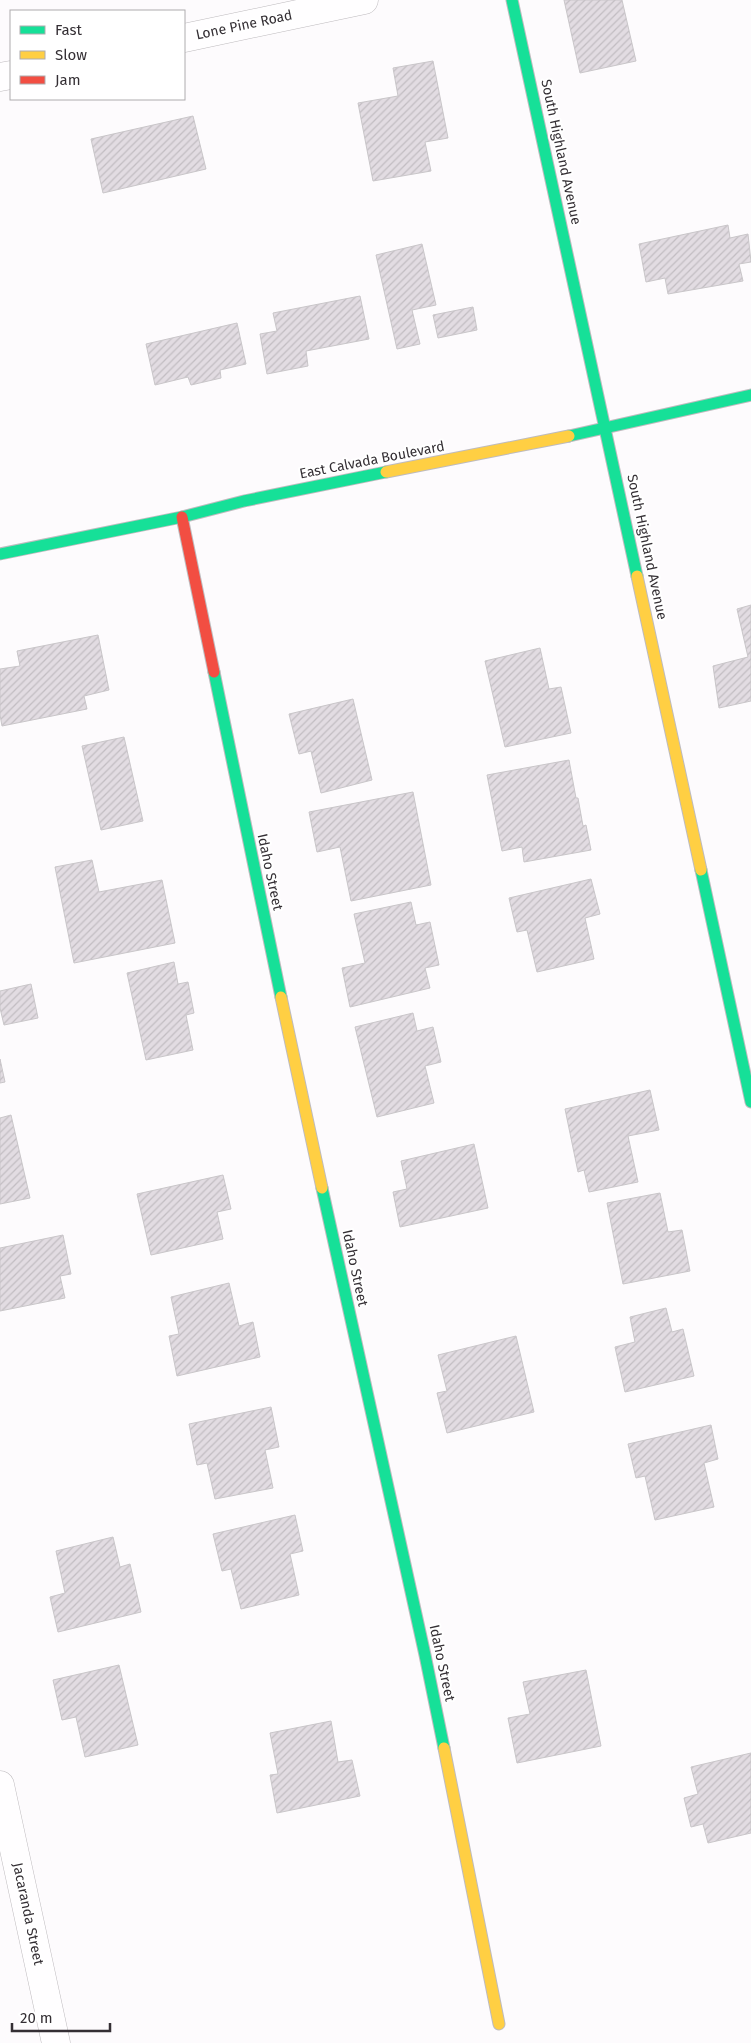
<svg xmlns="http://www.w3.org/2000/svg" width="751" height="2043" font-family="'Fira Sans',sans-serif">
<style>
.building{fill:url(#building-hatch);stroke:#c9c6c9}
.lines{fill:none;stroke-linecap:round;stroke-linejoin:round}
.street-casing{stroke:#bebbbe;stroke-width:29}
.fast-casing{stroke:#bebbbe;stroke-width:13}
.slow-casing{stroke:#bebbbe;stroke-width:13}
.jam-casing{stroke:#bebbbe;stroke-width:13}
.street{stroke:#fffeff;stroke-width:28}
.fast{stroke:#16e098;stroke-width:11}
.slow{stroke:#ffcf43;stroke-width:11}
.jam{stroke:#f24e42;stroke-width:11}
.labels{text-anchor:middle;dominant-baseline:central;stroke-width:4;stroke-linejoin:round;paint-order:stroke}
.street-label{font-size:14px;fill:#342f34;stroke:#fff}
</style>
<defs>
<pattern id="building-hatch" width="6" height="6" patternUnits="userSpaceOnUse" patternTransform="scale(1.25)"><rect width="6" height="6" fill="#e2dce2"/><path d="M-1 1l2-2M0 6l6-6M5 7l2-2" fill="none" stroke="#c2bdc2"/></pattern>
</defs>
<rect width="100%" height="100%" fill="#fdfbfd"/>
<!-- building -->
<g class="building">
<path d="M564,0H622L636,61L580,73Z"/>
<path d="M433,61L448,138L425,142L431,171L373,181L358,103L398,96L393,68Z"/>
<path d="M193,116L206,169L103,193L91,139Z"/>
<path d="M728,225L730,238L748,234L751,262L739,264L743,281L668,294L665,278L646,282L639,244Z"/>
<path d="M422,244L436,305L412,310L420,344L397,349L376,255Z"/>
<path d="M360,296L369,339L306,351L308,366L267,374L260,334L277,331L273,313Z"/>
<path d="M473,307L477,330L438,338L433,315Z"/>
<path d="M237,323L246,364L220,370L221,378L191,385L188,377L155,385L146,344Z"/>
<path d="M751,605V701L719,708L713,666L748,657L737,609Z"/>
<path d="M98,635L109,690L84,696L87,709L2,726L0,715V669L20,666L17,651Z"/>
<path d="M540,648L549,689L561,687L571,733L505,747L485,661Z"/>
<path d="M353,699L372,780L321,793L311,751L299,754L289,714Z"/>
<path d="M124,737L143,821L101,830L82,746Z"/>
<path d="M569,760L576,798H578L583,826L586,825L591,850L524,862L522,847L502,851L487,775Z"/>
<path d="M413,792L431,885L351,901L340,847L317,852L309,812Z"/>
<path d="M92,860L99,892L162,880L175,943L74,963L55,867Z"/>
<path d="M591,879L600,914L585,918L594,959L537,972L527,930L517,932L509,898Z"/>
<path d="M411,902L416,925L430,922L439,965L425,968L430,988L350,1007L342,968L365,963L354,914Z"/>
<path d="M174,962L178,984L188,982L194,1013L186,1015L193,1050L146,1060L127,973Z"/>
<path d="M31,984L38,1018L4,1025L0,1008V991Z"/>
<path d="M413,1013L417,1031L433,1027L441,1062L425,1066L434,1103L377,1117L355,1027Z"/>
<path d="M0,1059L5,1082L0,1083Z"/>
<path d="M650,1090L659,1130L628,1136L638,1182L589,1192L584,1170L578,1172L565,1109Z"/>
<path d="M11,1115L30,1198L0,1204V1118Z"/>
<path d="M474,1144L488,1208L400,1227L393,1192L407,1189L401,1161Z"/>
<path d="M223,1175L231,1209L217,1212L223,1239L151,1255L137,1194Z"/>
<path d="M660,1193L668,1232L682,1230L690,1271L623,1284L607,1203Z"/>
<path d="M63,1235L71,1274L60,1276L65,1298L0,1311V1248Z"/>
<path d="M229,1283L239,1326L253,1322L260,1357L177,1376L169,1336L179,1334L171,1297Z"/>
<path d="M666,1308L672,1332L683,1329L694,1376L625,1392L615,1347L635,1342L630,1317Z"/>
<path d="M516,1336L534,1412L447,1433L437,1393L447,1391L438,1355Z"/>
<path d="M271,1407L279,1447L265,1450L273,1488L215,1499L207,1463L197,1465L189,1424Z"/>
<path d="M711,1425L718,1459L704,1463L714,1507L655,1520L645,1476L636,1478L628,1444Z"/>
<path d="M295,1515L303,1551L290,1554L299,1595L241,1609L231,1569L222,1571L213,1534Z"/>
<path d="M113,1537L120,1567L130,1564L141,1612L58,1632L50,1597L65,1593L56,1551Z"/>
<path d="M119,1665L138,1745L85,1757L76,1717L62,1720L53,1680Z"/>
<path d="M586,1670L601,1746L517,1763L508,1718L530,1714L523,1682Z"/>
<path d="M331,1721L338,1762L352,1760L360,1796L277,1813L270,1775L278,1774L270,1733Z"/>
<path d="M751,1753V1833L708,1843L703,1824L691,1827L684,1798L698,1794L691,1767Z"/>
</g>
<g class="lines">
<defs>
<g id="street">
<path d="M184,38L364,0"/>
<path d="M0,77L11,75"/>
<path d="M0,1785L56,2043"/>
</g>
<g id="fast">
<path d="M512,0L637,576"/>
<path d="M569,436L751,395"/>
<path d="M0,554L182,517L244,501L386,472"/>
<path d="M214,672L281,997"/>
<path d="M701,870L751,1102"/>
<path d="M322,1188L425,1655L444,1748"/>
</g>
<g id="slow">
<path d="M386,472L569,436"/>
<path d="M637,576L701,870"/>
<path d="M281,997L322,1188"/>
<path d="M444,1748L499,2024"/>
</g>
<path id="jam" d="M182,517L214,672"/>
</defs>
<!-- street casing -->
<use href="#street" class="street-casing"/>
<!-- fast casing -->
<use href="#fast" class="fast-casing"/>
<!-- slow casing -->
<use href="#slow" class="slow-casing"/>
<!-- jam casing -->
<use href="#jam" class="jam-casing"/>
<!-- street -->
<use href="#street" class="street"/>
<!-- fast -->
<use href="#fast" class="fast"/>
<!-- slow -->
<use href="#slow" class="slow"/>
<!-- jam -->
<use href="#jam" class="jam"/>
</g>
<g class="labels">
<!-- street labels -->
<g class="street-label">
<text transform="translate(244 25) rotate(-12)">Lone Pine Road</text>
<text transform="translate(561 152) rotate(78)">South Highland Avenue</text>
<text transform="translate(372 460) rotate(-11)">East Calvada Boulevard</text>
<text transform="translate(647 547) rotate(78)">South Highland Avenue</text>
<text transform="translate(270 872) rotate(78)">Idaho Street</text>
<text transform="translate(355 1268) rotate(78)">Idaho Street</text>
<text transform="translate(442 1663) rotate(78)">Idaho Street</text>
<text transform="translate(28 1914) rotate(78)">Jacaranda Street</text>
</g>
</g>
<!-- legend -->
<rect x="10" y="10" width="175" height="90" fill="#ffffff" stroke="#aeacae"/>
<rect x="20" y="26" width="25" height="8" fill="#16e098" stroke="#aeacae"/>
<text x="55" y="35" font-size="15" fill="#342f34">Fast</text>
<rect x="20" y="51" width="25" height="8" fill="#ffcf43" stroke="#aeacae"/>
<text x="55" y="60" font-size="15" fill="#342f34">Slow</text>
<rect x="20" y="76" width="25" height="8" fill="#f24e42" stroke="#aeacae"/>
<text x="55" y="85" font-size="15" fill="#342f34">Jam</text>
<!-- scale -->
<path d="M12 2023v8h98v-8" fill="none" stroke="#342f34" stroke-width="2.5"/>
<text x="20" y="2023" font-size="15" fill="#342f34" stroke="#ffffff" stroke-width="4" paint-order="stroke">20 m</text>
</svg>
